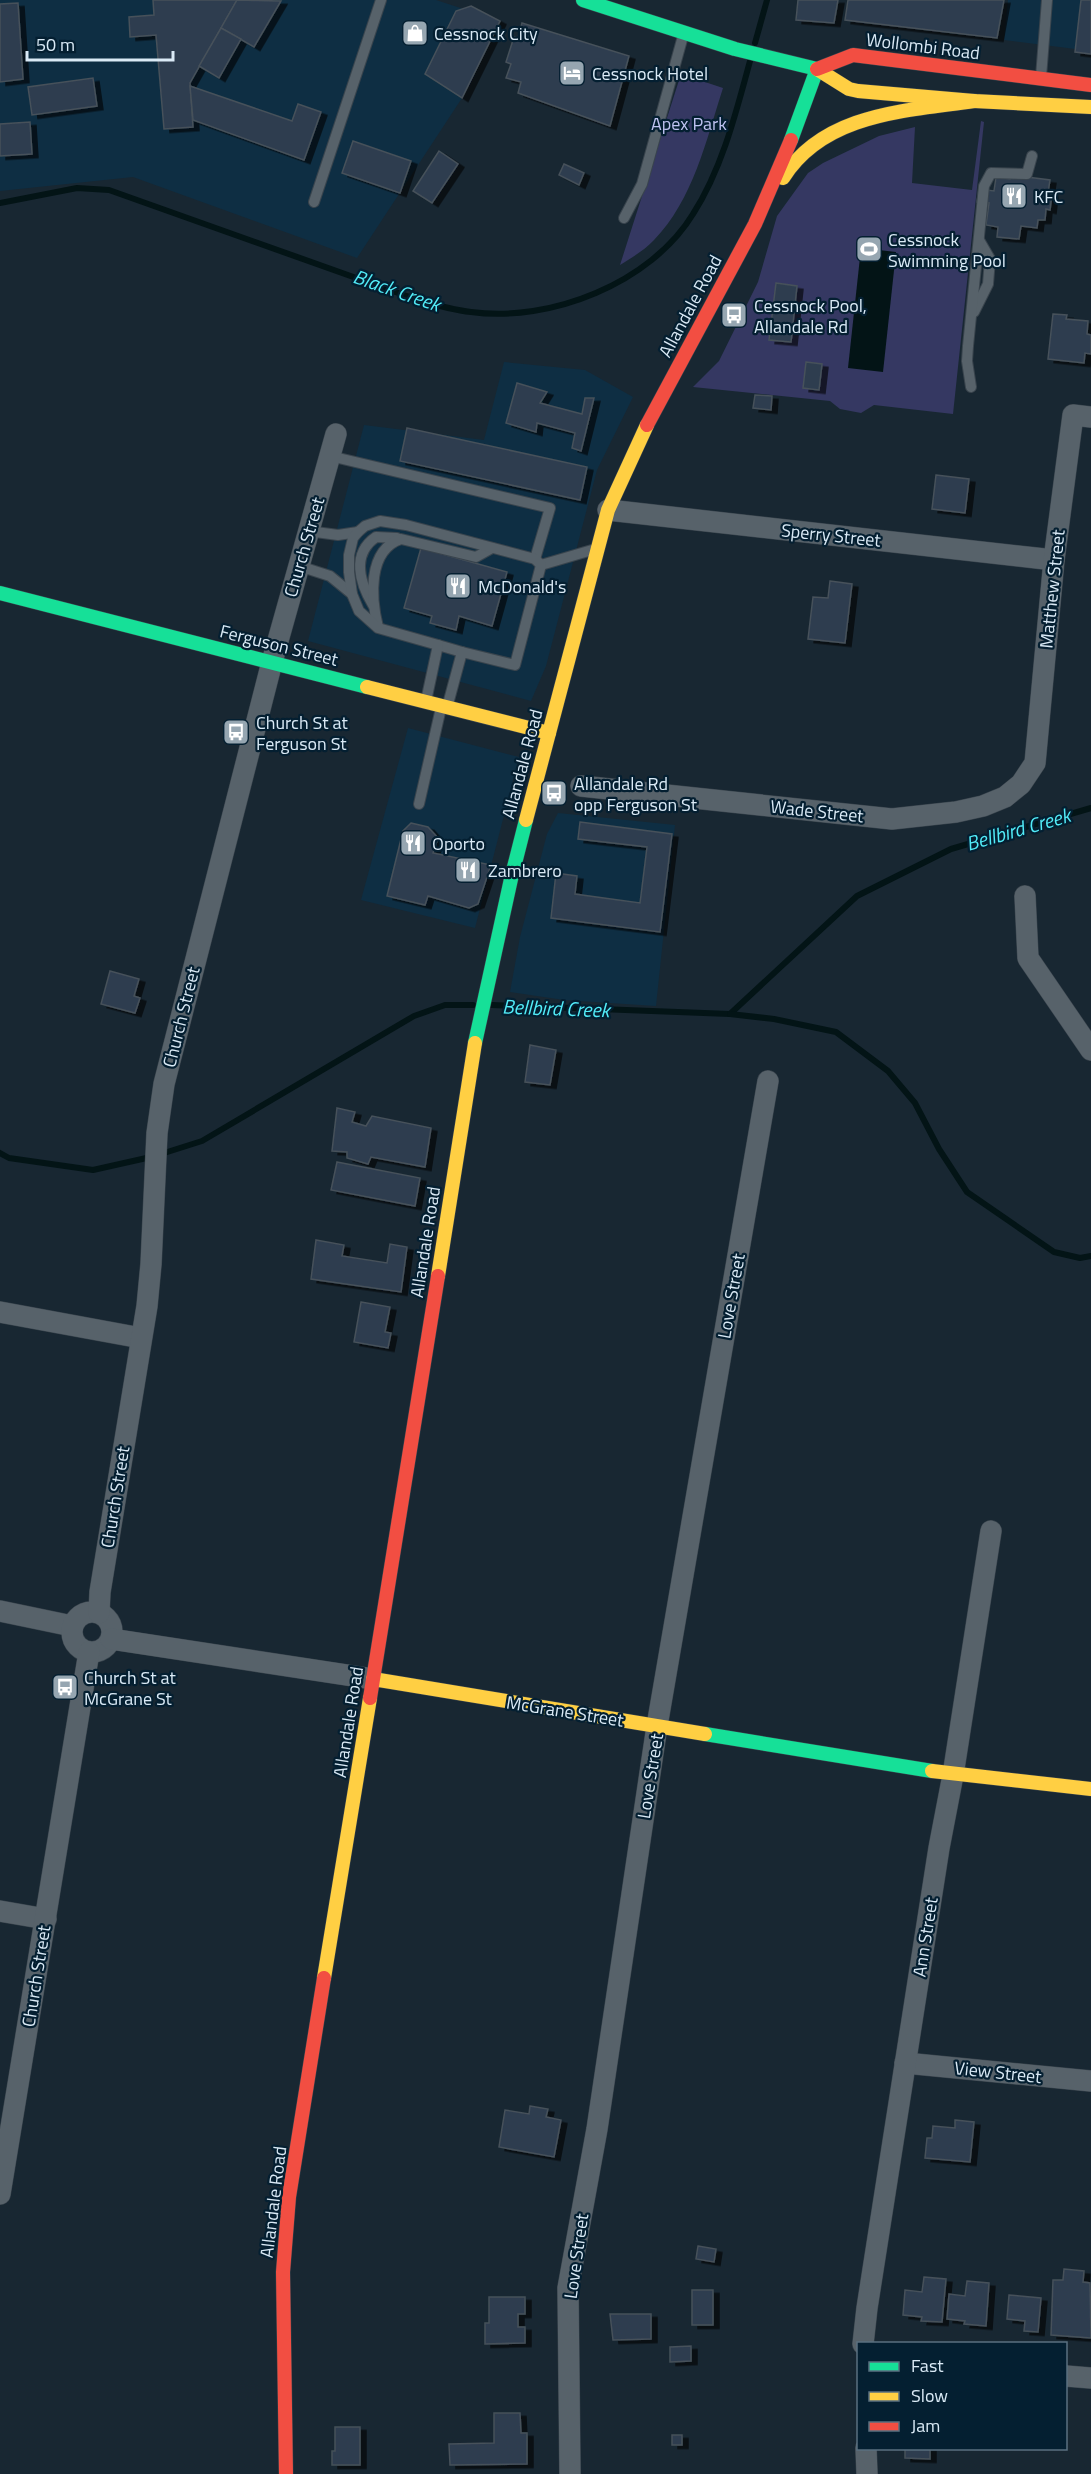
<svg xmlns="http://www.w3.org/2000/svg" width="1091" height="2474" font-family="'Titillium Web',sans-serif">
<style>
.built{fill:#0e2e43}
.green{fill:#353862}
.water{fill:#031416}
.lines{fill:none;stroke-linecap:round;stroke-linejoin:round}
.stream{stroke:#031416;stroke-width:6}
.building{fill:#2e3d50;stroke:#46515a;stroke-width:1.5;filter:url(#shadow)}
.lane-casing{stroke:#39444d;stroke-width:12}
.street-casing{stroke:#39444d;stroke-width:22}
.fast-casing{stroke:#39444d;stroke-width:15}
.slow-casing{stroke:#39444d;stroke-width:15}
.jam-casing{stroke:#39444d;stroke-width:15}
.lane{stroke:#57626a;stroke-width:10}
.street{stroke:#57626a;stroke-width:21}
.fast{stroke:#16e098;stroke-width:14}
.slow{stroke:#ffcf43;stroke-width:14}
.jam{stroke:#f24e42;stroke-width:14}
.labels{text-anchor:middle;dominant-baseline:central;stroke-width:4.5;stroke-linejoin:round;paint-order:stroke}
.poi-label{font-size:18px;fill:#daeaf6;stroke:#041f31;text-anchor:start}
.street-label{font-size:18px;fill:#daeaf6;stroke:#041f31}
.park-label{font-size:18px;fill:#bfc3f1;stroke:#041f31}
.water-label{font-size:20px;font-style:italic;fill:#52ecf8;stroke:#041f31}
</style>
<defs>
<filter id="shadow"><feDropShadow dx="6" dy="3.5" stdDeviation="0" flood-color="#0009"/></filter>
</defs>
<rect width="100%" height="100%" fill="#182732"/>
<!-- built -->
<g class="built">
<path d="M0,0H436L500,21L462,98L357,258L133,177L0,191Z"/>
<path d="M1008,0H1091V51L1004,40Z"/>
<path d="M504,362L585,370L633,397L597,470L546,666L531,701L308,641L364,425L484,440Z"/>
<path d="M408,728L519,757L475,928L361,900Z"/>
<path d="M558,813L675,825L656,1006L564,1000L510,992L520,937L547,834Z"/>
</g>
<!-- green -->
<g class="green">
<path d="M681,74L723,88C706,141 693,200 654,240C645,250 631,258 620,265Z"/>
<path d="M981,121L984,122L953,414L874,405L861,413L840,409L830,401L693,387L719,361L758,282L777,216L808,173L823,163L879,136L915,127L912,183L972,190Z"/>
</g>
<!-- water -->
<path class="water" d="M861,248L896,252L883,372L848,368Z"/>
<g class="lines">
<!-- stream -->
<g class="stream">
<path d="M755,43L767,0"/>
<path d="M0,203L77,188L109,190L418,300C435,305 453,310 471,312C550,323 651,283 693,214C722,169 736,113 750,61"/>
<path d="M492,1005L730,1014L857,896L951,849L1091,808"/>
<path d="M730,1014L774,1019L836,1032L888,1071L915,1103L939,1149L967,1192L1054,1252L1080,1258L1091,1256"/>
<path d="M0,1153L9,1158L93,1170L151,1157"/>
<path d="M161,1154L202,1141L414,1016L445,1005H473"/>
</g>
</g>
<!-- building -->
<g class="building">
<path d="M153,0H237L190,83L193,127L164,129L156,35L130,37L129,17L154,15Z"/>
<path d="M237,0L281,1L254,47L221,28Z"/>
<path d="M798,0H838L834,23L796,20Z"/>
<path d="M848,0H1004L997,38L845,20Z"/>
<path d="M1081,0H1091V54L1075,52Z"/>
<path d="M18,3L23,79L0,82V4Z"/>
<path d="M471,6L500,21L462,98L425,74L456,11Z"/>
<path d="M522,23L629,56L610,126L518,93L521,82L506,78L511,64L506,62L514,37L518,38Z"/>
<path d="M221,28L241,39L219,78L199,66Z"/>
<path d="M93,78L97,106L32,115L28,87Z"/>
<path d="M190,86L292,121L298,104L321,112L304,160L193,120Z"/>
<path d="M30,122L32,154L0,156V124Z"/>
<path d="M353,141L411,161L400,193L342,173Z"/>
<path d="M439,151L458,164L432,203L413,191Z"/>
<path d="M564,164L584,173L579,185L559,175Z"/>
<path d="M1011,170L1019,176L1050,180L1048,193L1052,194L1050,210L1046,209L1045,220H1038L1037,228L1021,226L1019,239L997,237L998,227L986,225L989,203L977,202L979,189L994,191L996,177L1010,179Z"/>
<path d="M776,283L797,286L791,342L769,340Z"/>
<path d="M1053,314L1067,315L1066,319L1088,321L1087,334L1091,335V354L1085,353L1084,363L1048,359Z"/>
<path d="M806,362L822,364L819,390L803,388Z"/>
<path d="M517,383L547,392L540,403L582,414L585,398H594L581,451L572,448L575,433L537,423L536,432L506,423Z"/>
<path d="M755,395L772,396L771,410L753,408Z"/>
<path d="M407,428L587,467L580,500L400,461Z"/>
<path d="M936,475L969,479L965,513L932,509Z"/>
<path d="M421,548L507,572L492,626L459,616L456,630L430,623L432,616L404,608Z"/>
<path d="M830,581L852,584L845,643L808,639L813,597L828,598Z"/>
<path d="M580,822L672,834L660,932L551,918L556,873L577,876L575,894L640,903L647,847L578,839Z"/>
<path d="M411,823L428,827L438,838L433,853L491,865L478,904L469,908L428,896L425,905L387,896L403,831Z"/>
<path d="M110,971L139,979L134,996L140,998L135,1013L101,1004Z"/>
<path d="M530,1045L556,1050L550,1085L525,1082Z"/>
<path d="M337,1108L355,1112L352,1122L366,1126L372,1116L431,1128L425,1167L371,1157L368,1164L347,1158V1152L332,1151Z"/>
<path d="M337,1162L420,1178L415,1206L331,1190Z"/>
<path d="M316,1240L344,1245L342,1256L387,1263L390,1244L407,1247L401,1292L311,1279Z"/>
<path d="M361,1302L390,1307L385,1332L391,1333L388,1348L354,1342Z"/>
<path d="M530,2106L548,2109L546,2117L561,2120L554,2157L499,2147L505,2110L529,2114Z"/>
<path d="M955,2120L974,2122L970,2162L925,2158L927,2138H932L933,2126L955,2128Z"/>
<path d="M698,2246L716,2249L714,2262L696,2259Z"/>
<path d="M1064,2269L1084,2271L1083,2282L1090,2283L1091,2338L1051,2335L1053,2280H1063Z"/>
<path d="M924,2277L946,2279L942,2322L921,2321L922,2317L903,2315L905,2290L922,2292Z"/>
<path d="M967,2281L989,2283L986,2326L964,2324L965,2321L947,2319L949,2294L965,2296Z"/>
<rect x="692" y="2290" width="21" height="35"/>
<path d="M1009,2295L1041,2298L1038,2332L1024,2331L1025,2321L1007,2319Z"/>
<path d="M489,2297H525V2314H518V2327H525V2343L485,2344V2323H489Z"/>
<path d="M610,2314H651V2339L613,2340Z"/>
<path d="M691,2346V2361L670,2362V2347Z"/>
<path d="M494,2413H520L521,2433H527V2464L450,2465L449,2444L494,2443Z"/>
<path d="M335,2427H360V2465H332V2451H335Z"/>
<rect x="672" y="2435" width="10" height="10"/>
<path d="M905,2448H930V2459L905,2458Z"/>
</g>
<g class="lines">
<defs>
<g id="lane">
<path d="M1041,77L1047,0"/>
<path d="M314,202L381,0"/>
<path d="M624,218L642,184L683,36"/>
<path d="M974,312L988,284L990,259L979,240"/>
<path d="M971,387L967,361L968,346L984,186L991,173L1027,174L1032,156"/>
<path d="M330,456L550,508L535,559"/>
<path d="M308,531L338,535L358,532"/>
<path d="M541,565L592,550"/>
<path d="M299,566L330,576L352,594"/>
<path d="M373,605C360,583 351,554 376,537L397,538"/>
<path d="M378,627C371,599 367,550 401,539L476,557L492,548"/>
<path d="M438,645L462,652"/>
<path d="M426,701L438,645L378,628L359,611L352,594L349,572V555L353,538L358,532L365,526L380,521L406,525L535,559L541,565L515,665L462,652L448,704"/>
<path d="M419,804L441,708"/>
</g>
<g id="street">
<path d="M608,510L1054,560"/>
<path d="M581,786L892,819L956,812L983,806L1005,797L1021,784L1035,763L1054,560L1073,415L1091,417"/>
<path d="M1025,896L1028,958L1091,1050"/>
<path d="M0,1312L141,1338"/>
<path d="M0,1611L72,1626"/>
<circle cx="92" cy="1632" r="20"/>
<path d="M99,1613L100,1592L147,1306L151,1264L157,1133L164,1084L272,662L336,434"/>
<path d="M111,1639L373,1679"/>
<path d="M0,1911L46,1919"/>
<path d="M905,2063L1091,2081"/>
<path d="M0,2194L89,1652"/>
<path d="M863,2344L867,2308L939,1848L953,1775L991,1531"/>
<path d="M1066,2376L1091,2378"/>
<path d="M866,2448L867,2474"/>
<path d="M570,2474L568,2288L597,2129L657,1726L768,1081"/>
</g>
<g id="fast">
<path d="M583,0L735,49L817,69L791,140"/>
<path d="M0,593L367,687"/>
<path d="M475,1043L511,879L526,820"/>
<path d="M705,1734L932,1771"/>
</g>
<g id="slow">
<path d="M817,69L849,89L858,91L974,101L1091,107"/>
<path d="M783,178C824,113 906,111 974,101"/>
<path d="M367,687L549,733"/>
<path d="M526,820L608,510L647,425"/>
<path d="M438,1276L475,1043"/>
<path d="M373,1679L705,1734"/>
<path d="M932,1771L1091,1789"/>
<path d="M324,1978L370,1698"/>
</g>
<g id="jam">
<path d="M817,69L853,55L1091,85"/>
<path d="M647,425L755,224L791,140"/>
<path d="M370,1698L438,1276"/>
<path d="M286,2474L283,2272L289,2197L324,1978"/>
</g>
</defs>
<!-- lane casing -->
<use href="#lane" class="lane-casing"/>
<!-- street casing -->
<use href="#street" class="street-casing"/>
<!-- fast casing -->
<use href="#fast" class="fast-casing"/>
<!-- slow casing -->
<use href="#slow" class="slow-casing"/>
<!-- jam casing -->
<use href="#jam" class="jam-casing"/>
<!-- lane -->
<use href="#lane" class="lane"/>
<!-- street -->
<use href="#street" class="street"/>
<!-- fast -->
<use href="#fast" class="fast"/>
<!-- slow -->
<use href="#slow" class="slow"/>
<!-- jam -->
<use href="#jam" class="jam"/>
</g>
<!-- icons -->
<defs>
<symbol id="shop-square" viewBox="-11 -11 22 22"><rect x="-9" y="-9" width="18" height="18" rx="4" fill="#96a6b1" stroke="#041f31"/><path d="M-5-2.5h2.3a2.7 3.5 0 0 1 5.4 0H5L5.5 6h-11ZM-1.5-2.5h3a1.5 2.3 0 0 0-3 0Z" fill="#fff"/></symbol>
<symbol id="hotel-square" viewBox="-11 -11 22 22"><rect x="-9" y="-9" width="18" height="18" rx="4" fill="#96a6b1" stroke="#041f31"/><path d="M-6-4.5h1.5V1H6V5H4.5V3h-9V5H-6ZM-4 0a1.8 1.8 0 1 1 3.6 0ZM.5 0V-2.5h3Q6-2.5 6 0Z" fill="#fff"/></symbol>
<symbol id="restaurant-square" viewBox="-11 -11 22 22"><rect x="-9" y="-9" width="18" height="18" rx="4" fill="#96a6b1" stroke="#041f31"/><path d="M-5-6h1v4h1v-4h1v4h1v-4h1v5L-1.5 .5V6h-2V.5L-5-1ZM5-6V6H3V1.5H1.5Q1.5-4 5-6Z" fill="#fff"/></symbol>
<symbol id="stadium-square" viewBox="-11 -11 22 22"><rect x="-9" y="-9" width="18" height="18" rx="4" fill="#96a6b1" stroke="#041f31"/><path d="M0-5a6.5 5 0 1 0 0 10a6.5 5 0 1 0 0-10ZM-3.5-1.8h7v3.6h-7Z" fill="#fff"/></symbol>
<symbol id="bus-square" viewBox="-11 -11 22 22"><rect x="-9" y="-9" width="18" height="18" rx="4" fill="#96a6b1" stroke="#041f31"/><path d="M-5-6H5V4H4V6H2V4H-2V6H-4V4H-5ZM-3.5-4V0h7V-4ZM-3.5 1.2v1.5H-2V1.2ZM2 1.2v1.5H3.5V1.2Z" fill="#fff"/></symbol>
</defs>
<g fill-rule="evenodd">
<use href="#shop-square" x="400" y="18" width="30" height="30"/>
<use href="#hotel-square" x="557" y="58" width="30" height="30"/>
<use href="#restaurant-square" x="999" y="181" width="30" height="30"/>
<use href="#stadium-square" x="854" y="234" width="30" height="30"/>
<use href="#bus-square" x="719" y="300" width="30" height="30"/>
<use href="#restaurant-square" x="443" y="571" width="30" height="30"/>
<use href="#bus-square" x="221" y="717" width="30" height="30"/>
<use href="#bus-square" x="539" y="778" width="30" height="30"/>
<use href="#restaurant-square" x="398" y="828" width="30" height="30"/>
<use href="#restaurant-square" x="453" y="855" width="30" height="30"/>
<use href="#bus-square" x="50" y="1672" width="30" height="30"/>
</g>
<g class="labels">
<!-- poi labels -->
<g class="poi-label">
<text x="434" y="33">Cessnock City</text>
<text x="592" y="73">Cessnock Hotel</text>
<text x="1034" y="196">KFC</text>
<text x="888" y="239">Cessnock<tspan x="888" dy="21">Swimming Pool</tspan></text>
<text x="754" y="305">Cessnock Pool,<tspan x="754" dy="21">Allandale Rd</tspan></text>
<text x="478" y="586">McDonald's</text>
<text x="256" y="722">Church St at<tspan x="256" dy="21">Ferguson St</tspan></text>
<text x="574" y="783">Allandale Rd<tspan x="574" dy="21">opp Ferguson St</tspan></text>
<text x="432" y="843">Oporto</text>
<text x="488" y="870">Zambrero</text>
<text x="84" y="1677">Church St at<tspan x="84" dy="21">McGrane St</tspan></text>
</g>
<!-- street labels -->
<g class="street-label">
<text transform="translate(923 46) rotate(7)">Wollombi Road</text>
<text transform="translate(690 306) rotate(-62)">Allandale Road</text>
<text transform="translate(831 535) rotate(6)">Sperry Street</text>
<text transform="translate(304 547) rotate(-74)">Church Street</text>
<text transform="translate(1052 589) rotate(-84)">Matthew Street</text>
<text transform="translate(279 645) rotate(14)">Ferguson Street</text>
<text transform="translate(522 764) rotate(-75)">Allandale Road</text>
<text transform="translate(817 811) rotate(6)">Wade Street</text>
<text transform="translate(181 1017) rotate(-76)">Church Street</text>
<text transform="translate(425 1242) rotate(-81)">Allandale Road</text>
<text transform="translate(731 1296) rotate(-80)">Love Street</text>
<text transform="translate(115 1497) rotate(-81)">Church Street</text>
<text transform="translate(565 1711) rotate(9)">McGrane Street</text>
<text transform="translate(348 1722) rotate(-81)">Allandale Road</text>
<text transform="translate(650 1776) rotate(-81)">Love Street</text>
<text transform="translate(925 1937) rotate(-81)">Ann Street</text>
<text transform="translate(36 1976) rotate(-81)">Church Street</text>
<text transform="translate(998 2072) rotate(6)">View Street</text>
<text transform="translate(273 2202) rotate(-83)">Allandale Road</text>
<text transform="translate(576 2256) rotate(-82)">Love Street</text>
</g>
<!-- park labels -->
<g class="park-label">
<text x="689" y="123">Apex Park</text>
</g>
<!-- water labels -->
<g class="water-label">
<text transform="translate(397 290) rotate(19)">Black Creek</text>
<text transform="translate(1018 829) rotate(-16)">Bellbird Creek</text>
<text transform="translate(556 1008) rotate(2)">Bellbird Creek</text>
</g>
</g>
<!-- legend -->
<rect x="857" y="2342" width="210" height="108" fill="#041f31" stroke="#5a7080" stroke-width="1.5"/>
<rect x="869" y="2362" width="30" height="9" fill="#16e098" stroke="#5a7080" stroke-width="1.5"/>
<text x="911" y="2372" font-size="18" fill="#daeaf6">Fast</text>
<rect x="869" y="2392" width="30" height="9" fill="#ffcf43" stroke="#5a7080" stroke-width="1.5"/>
<text x="911" y="2402" font-size="18" fill="#daeaf6">Slow</text>
<rect x="869" y="2422" width="30" height="9" fill="#f24e42" stroke="#5a7080" stroke-width="1.5"/>
<text x="911" y="2432" font-size="18" fill="#daeaf6">Jam</text>
<!-- scale -->
<path d="M27 51v9h146v-9" fill="none" stroke="#daeaf6" stroke-width="3"/>
<text x="36" y="51" font-size="18" fill="#daeaf6" stroke="#041f31" stroke-width="4.5" paint-order="stroke">50 m</text>
</svg>
